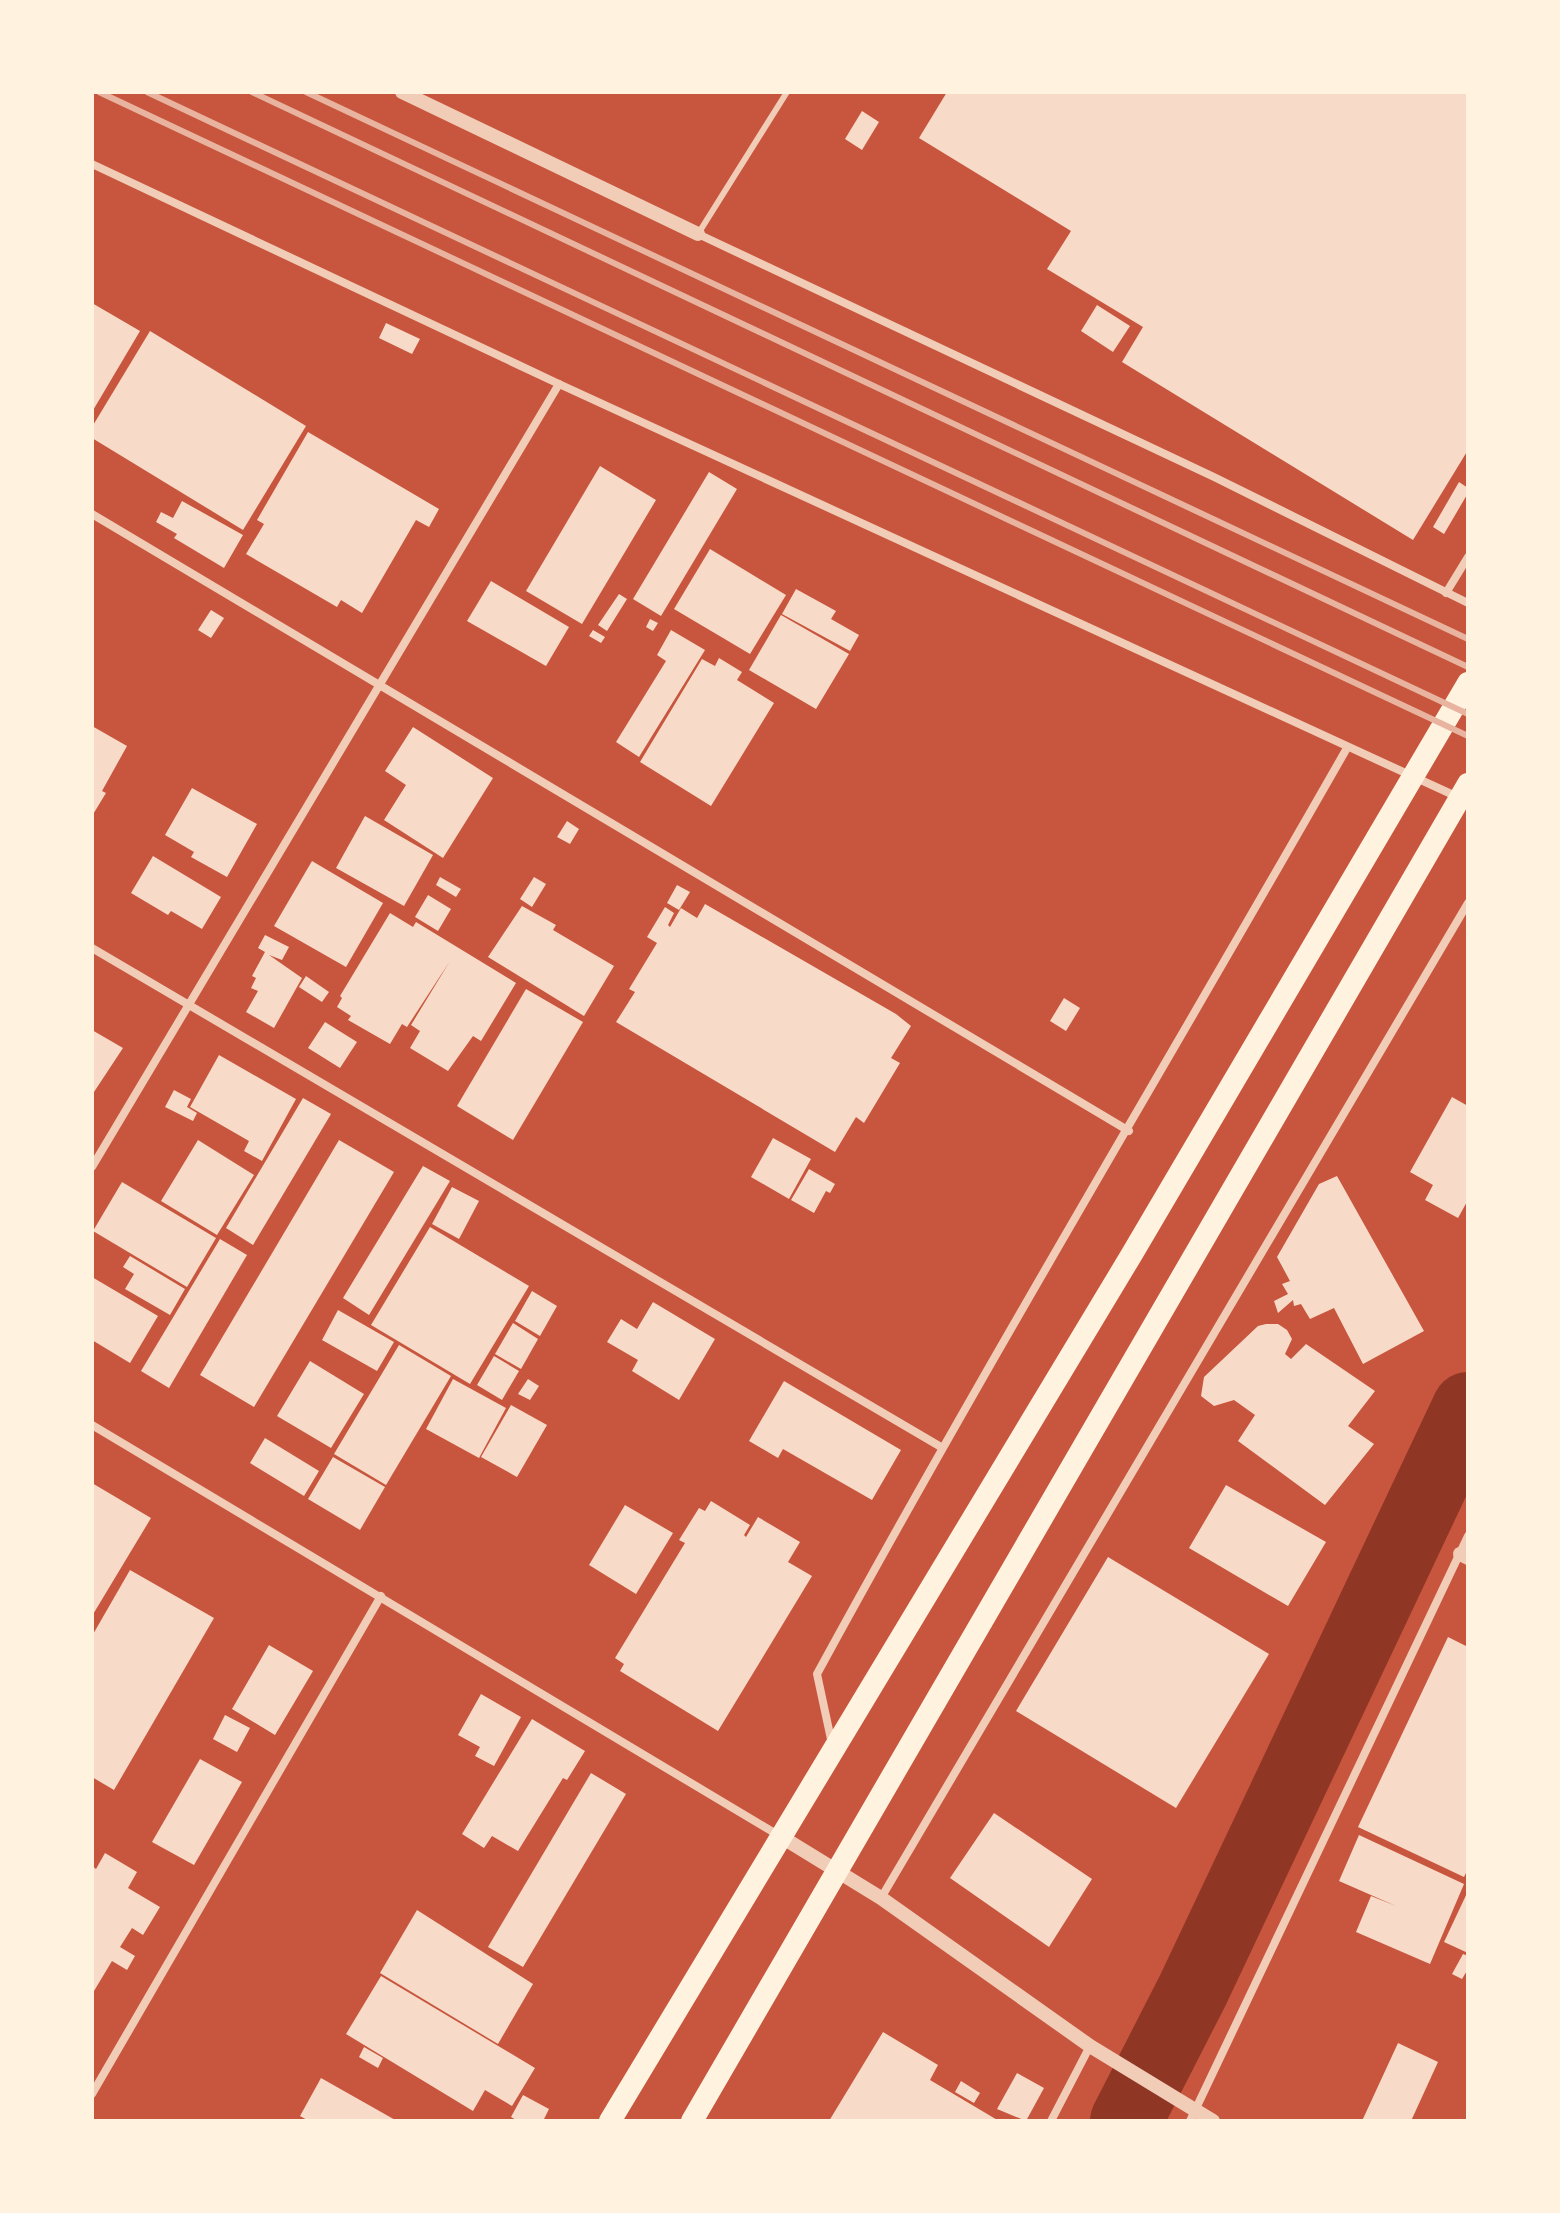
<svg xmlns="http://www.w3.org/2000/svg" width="1560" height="2213" font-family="Helvetica,sans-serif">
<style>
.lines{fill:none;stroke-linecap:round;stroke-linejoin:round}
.river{stroke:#8f3625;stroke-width:72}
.building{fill:#f7dbc8}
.service{stroke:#f1ccb7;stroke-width:6}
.minor{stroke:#f1ccb7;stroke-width:8}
.tertiary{stroke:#f1ccb7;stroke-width:14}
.trunk{stroke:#fff3e0;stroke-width:22}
.rail{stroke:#e9b49f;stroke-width:6}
</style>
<rect width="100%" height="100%" fill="#c8553d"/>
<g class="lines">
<!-- river -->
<path class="river" d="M1126,2121L1193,1990L1468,1408"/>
</g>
<!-- building -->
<g class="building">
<path d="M947,92H1468V450L1413,540L1122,362L1143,327L1047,269L1071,231L919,138Z"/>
<path d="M862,111L879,122L862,150L845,139Z"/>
<path d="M92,303L140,331L92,412Z"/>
<path d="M1097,305L1130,326L1113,352L1081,331Z"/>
<path d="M386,323L420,339L412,354L379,338Z"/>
<path d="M150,331L306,426L243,530L92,438V427Z"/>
<path d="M308,432L439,509L429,527L416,520L362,613L341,600L337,607L246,554L264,524L257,520Z"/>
<path d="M600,466L656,500L582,624L526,591Z"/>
<path d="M709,472L737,489L661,616L633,599Z"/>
<path d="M1459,482L1468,488V493L1444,534L1433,527Z"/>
<path d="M182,501L243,535L224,568L174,538L177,534L156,522L161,512L173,518Z"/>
<path d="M710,549L786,595L750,654L674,609Z"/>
<path d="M491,581L569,627L546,666L467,621Z"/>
<path d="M796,589L836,611L831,619L859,635L850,651L782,614Z"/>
<path d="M619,594L627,599L607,631L598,625Z"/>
<path d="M211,610L224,618L211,638L198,630Z"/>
<path d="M781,615L849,654L816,709L749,670Z"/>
<path d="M650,619L658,623L653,631L646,627Z"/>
<path d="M593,630L605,637L601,643L589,636Z"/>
<path d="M671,630L705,650L639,757L616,742L666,661L657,655Z"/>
<path d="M719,658L742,672L737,680L774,703L711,806L640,762L702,659L715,666Z"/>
<path d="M92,726L127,746L102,791L106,793L92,816Z"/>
<path d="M413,727L493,778L443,858L384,820L406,785L385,771Z"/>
<path d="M192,788L257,824L227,877L191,857L194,852L165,835Z"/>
<path d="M365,816L433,855L404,906L336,868Z"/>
<path d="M567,821L579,829L570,844L557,837Z"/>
<path d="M153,856L221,897L202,929L171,911L168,915L131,893Z"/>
<path d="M312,861L383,903L346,967L274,926Z"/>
<path d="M440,877L461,889L456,897L436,885Z"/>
<path d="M534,877L546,884L532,907L520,899Z"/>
<path d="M677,885L690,892L679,910L667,903Z"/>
<path d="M428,895L451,909L438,931L415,917Z"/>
<path d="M705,904L896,1014L911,1026L891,1058L900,1063L864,1123L856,1117L835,1152L616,1022L635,992L629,989L657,943L647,937L665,907L674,913L668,925L670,927L681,908L697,918Z"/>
<path d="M522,906L556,925L553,930L614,966L584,1016L488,957Z"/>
<path d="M390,913L413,927L416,922L516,983L481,1041L473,1036L448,1071L410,1048L420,1031L411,1025L450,961L407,1027L402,1024L390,1044L348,1020L351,1016L337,1007L342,998L340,996Z"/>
<path d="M265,935L289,947L282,960L269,955L302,978L274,1028L246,1012L258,991L251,988L256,978L252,976L265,952L258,948Z"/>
<path d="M306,976L329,992L322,1002L299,987Z"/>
<path d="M526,989L583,1022L513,1140L457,1106Z"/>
<path d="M1064,998L1080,1008L1066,1031L1050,1021Z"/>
<path d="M325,1022L357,1042L340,1068L308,1048Z"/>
<path d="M92,1030L123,1048L92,1095Z"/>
<path d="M219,1055L296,1099L262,1161L244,1151L249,1141L190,1107Z"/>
<path d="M174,1090L191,1099L187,1107L197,1113L193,1121L165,1107Z"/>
<path d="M1452,1097L1468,1106V1200L1458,1218L1425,1200L1433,1185L1410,1172Z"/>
<path d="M303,1098L331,1114L253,1245L226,1228Z"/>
<path d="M773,1138L811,1159L789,1199L751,1177Z"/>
<path d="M198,1140L254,1175L217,1235L161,1201Z"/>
<path d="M339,1140L394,1172L254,1407L200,1375Z"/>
<path d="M423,1166L450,1181L369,1315L343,1298Z"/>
<path d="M809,1169L835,1184L830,1193L826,1191L814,1213L791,1200Z"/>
<path d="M1337,1176L1424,1331L1363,1364L1334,1308L1310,1319L1301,1304L1294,1306L1293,1300L1278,1313L1274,1301L1288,1294L1282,1284L1290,1281L1277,1257L1319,1184Z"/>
<path d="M122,1182L216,1238L187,1287L93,1231Z"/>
<path d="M452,1187L479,1201L459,1239L432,1224Z"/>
<path d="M430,1227L529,1286L470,1384L371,1325Z"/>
<path d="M220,1239L247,1255L169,1388L141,1371Z"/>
<path d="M130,1256L185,1289L170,1315L125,1289L134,1274L123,1267Z"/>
<path d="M92,1277L158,1316L130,1363L92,1340Z"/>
<path d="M532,1291L557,1306L540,1336L515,1321Z"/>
<path d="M653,1302L715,1339L679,1400L632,1371L638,1360L607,1342L621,1319L637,1329Z"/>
<path d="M338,1310L394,1342L377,1371L322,1340Z"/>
<path d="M513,1323L538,1339L521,1369L495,1354Z"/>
<path d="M1266,1324H1278L1287,1330L1292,1339L1285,1354L1291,1359L1306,1344L1375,1391L1348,1426L1374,1444L1325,1505L1238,1441L1255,1415L1234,1400L1214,1406L1201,1396L1204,1377L1258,1326Z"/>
<path d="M399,1345L451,1376L386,1485L334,1454Z"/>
<path d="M494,1356L519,1371L502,1400L477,1385Z"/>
<path d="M310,1361L364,1394L331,1448L277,1416Z"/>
<path d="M453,1379L506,1408L479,1458L426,1429Z"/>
<path d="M528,1379L539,1386L530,1400L518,1394Z"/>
<path d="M784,1381L901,1450L872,1500L783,1449L778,1458L749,1441Z"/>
<path d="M511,1405L547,1425L517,1477L481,1457Z"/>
<path d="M265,1438L319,1471L304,1496L250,1463Z"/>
<path d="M333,1457L385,1487L360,1530L308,1499Z"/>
<path d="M92,1483L151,1518L92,1616Z"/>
<path d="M1226,1485L1326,1542L1288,1606L1189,1548Z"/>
<path d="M711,1501L750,1525L744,1535L746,1537L758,1517L800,1542L788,1562L812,1576L718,1731L620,1671L624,1664L615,1658L685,1543L679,1540L699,1508L705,1511Z"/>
<path d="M625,1505L673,1533L636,1594L589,1565Z"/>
<path d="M1108,1557L1269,1654L1176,1808L1016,1711Z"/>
<path d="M130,1570L214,1618L114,1790L92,1777V1636Z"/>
<path d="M1448,1637L1468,1647V1869L1464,1877L1358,1827Z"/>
<path d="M269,1645L313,1671L275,1735L232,1709Z"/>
<path d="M481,1694L521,1717L494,1766L475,1756L480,1747L458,1735Z"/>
<path d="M225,1715L250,1728L237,1752L213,1739Z"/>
<path d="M532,1719L585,1751L567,1780L563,1778L518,1851L492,1836L484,1848L462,1834Z"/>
<path d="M200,1759L242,1782L194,1865L152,1842Z"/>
<path d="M591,1773L626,1794L523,1967L488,1947Z"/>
<path d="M994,1813L1092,1879L1049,1947L950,1878Z"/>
<path d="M1359,1835L1464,1884L1430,1964L1356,1932L1371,1896L1396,1906L1339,1881Z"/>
<path d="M105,1853L137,1872L128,1888L160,1907L143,1935L132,1928L120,1947L135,1956L127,1970L112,1961L94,1991L92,1866L96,1869Z"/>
<path d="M1468,1891V1953L1444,1942Z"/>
<path d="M417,1910L533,1984L498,2044L380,1973Z"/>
<path d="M1463,1954L1468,1956V1969L1462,1979L1452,1974Z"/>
<path d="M381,1976L535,2068L512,2106L485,2090L473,2111L346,2034Z"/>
<path d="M883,2032L938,2065L930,2080L999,2121H829Z"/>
<path d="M1398,2043L1438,2062L1411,2121H1362Z"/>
<path d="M364,2047L383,2058L378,2068L359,2057Z"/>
<path d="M1017,2073L1044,2088L1026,2121L997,2109Z"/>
<path d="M321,2078L397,2121H309L300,2116Z"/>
<path d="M961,2081L980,2093L974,2103L955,2092Z"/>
<path d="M523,2095L549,2109L543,2121H518L511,2117Z"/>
</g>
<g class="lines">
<!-- service -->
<path class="service" d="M698,234L787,92"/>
<!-- minor -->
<g class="minor">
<path d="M92,164L559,384L1460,798"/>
<path d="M698,234L1214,477L1468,603"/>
<path d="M92,514L1129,1131"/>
<path d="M1446,593L1468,557"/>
<path d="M92,948L941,1447"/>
<path d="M92,1167L559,384"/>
<path d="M92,1425L778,1835"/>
<path d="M832,1744L817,1674C987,1362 1171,1057 1347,748"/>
<path d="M881,1898L1468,903"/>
<path d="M92,2094L381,1596"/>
<path d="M1051,2121L1090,2046"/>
<path d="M1190,2121L1468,1536"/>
</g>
<!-- tertiary -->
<g class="tertiary">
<path d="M402,92L698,234"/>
<path d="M1460,1554L1468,1558"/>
<path d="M780,1836L881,1898L1090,2046L1213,2121"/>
</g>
<!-- trunk -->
<g class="trunk">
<path d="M610,2121L1132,1254L1468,683"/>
<path d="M692,2121L1468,784"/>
</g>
<!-- rail -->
<g class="rail">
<path d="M99,92L1468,736"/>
<path d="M147,92L1468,714"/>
<path d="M252,92L1468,667"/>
<path d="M306,92L1468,639"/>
</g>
</g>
<!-- border -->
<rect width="1560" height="2213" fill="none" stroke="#fff3e0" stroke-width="188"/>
</svg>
